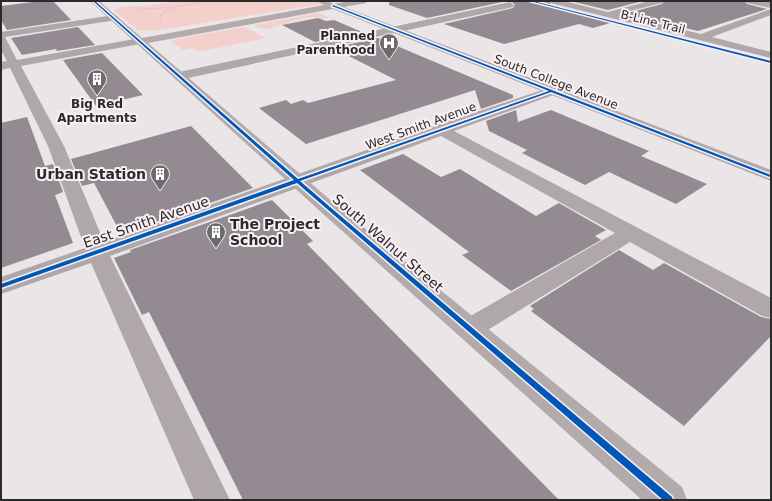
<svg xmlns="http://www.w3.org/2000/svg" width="772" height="501" font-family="'DejaVu Sans',sans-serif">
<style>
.green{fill:#f3d0cc}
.building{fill:#948a92}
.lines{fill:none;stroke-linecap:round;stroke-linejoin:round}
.path{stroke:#aea8a9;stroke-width:1;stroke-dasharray:0.5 1.5;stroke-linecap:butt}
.minor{fill:#b0a7a9;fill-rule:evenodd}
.major{fill:#b3aaac;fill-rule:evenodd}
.cycleway-casing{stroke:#f9f0f4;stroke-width:3}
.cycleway{fill:#0057b8;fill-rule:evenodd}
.labels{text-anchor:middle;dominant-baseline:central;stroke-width:4;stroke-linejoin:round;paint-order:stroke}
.far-street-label{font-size:12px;fill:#2c292a;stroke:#f9f0f4}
.far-poi-label{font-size:12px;font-weight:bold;fill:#2c292a;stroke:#f9f0f4;text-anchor:end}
.poi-label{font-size:14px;font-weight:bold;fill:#2c292a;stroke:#f9f0f4;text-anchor:end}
.street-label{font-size:14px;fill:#2c292a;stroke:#f9f0f4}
</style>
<rect width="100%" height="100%" fill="#eae5e7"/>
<!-- green -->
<g class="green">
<path d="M179,1H315L322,4L153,31L138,30L113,10L120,7L132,6L135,7Z"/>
<path d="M318,13L330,18C323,19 320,17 314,17C305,17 297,20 288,22L290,23L272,27L274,29L261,28L254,25Z"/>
<path d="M244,27L266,38L198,52L193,48L183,50L172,42V40Z"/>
</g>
<!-- building -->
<g class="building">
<path d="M41,1H53L71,20L7,30L1,20V6Z"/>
<path d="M389,1H507L427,18L389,5Z"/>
<path d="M511,1H549L551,4L617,21L593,28L579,24L504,44L444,24L513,8L515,5Z"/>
<path d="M570,1H643L608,10Z"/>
<path d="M664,1H745L747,4L767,9L698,31L624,14L662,4Z"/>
<path d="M318,18L326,21L334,20L362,32L315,42L282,25Z"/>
<path d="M78,27L95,45L57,51L56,49L22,55L11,38Z"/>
<path d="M378,38L513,95V98L481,109L475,90L306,144L259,108L286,100L291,104L303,100L308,103L396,80L333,48Z"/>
<path d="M102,53L143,95L96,106L63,60Z"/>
<path d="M516,110L518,122L551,110L649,151L641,156L707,184L676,204L609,172L585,185L522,153L527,150L489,131L486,121Z"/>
<path d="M27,117L45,166L53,164L63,192L55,195L73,243L1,268V123Z"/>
<path d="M191,126L253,188L121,234L94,183L82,186L71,159Z"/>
<path d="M403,154L441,177L460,169L536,216L559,203L606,230L595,236L601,240L511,291L462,255L469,252L360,170Z"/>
<path d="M272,200L313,241L307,244L559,500H243L149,312L142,315L114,258L131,252L130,250Z"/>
<path d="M619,250L653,270L664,263L761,317L771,319V336L684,426L531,311L534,309L530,306Z"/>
</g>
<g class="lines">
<!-- path -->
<g class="path">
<path d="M132,10L171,7"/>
<path d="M160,20L161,14L175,7L206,1"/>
</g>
<!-- minor -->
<g class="minor">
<path d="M550,1H564L608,12L649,1H663L662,3L618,14L701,34L771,9V15L712,37L771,52V58L551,3Z"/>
<path d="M746,1L771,2V8L747,3Z"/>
<path d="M510,2L514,5L513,7L179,80L175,79L173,76L175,73L179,72Z"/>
<path d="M114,15L117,16L119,18L117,20L5,37L17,60L140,38L145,41L140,44L21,66L64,146L104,242L435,126L551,87L556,88L558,91L556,94L454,131L771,298V318L762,316L630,242L478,336L469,339L460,336L456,329L460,322L615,233L441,136L110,256L230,500H194L91,263L1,294V277L85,248L48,146L10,68L1,70V62L7,61L1,50V32Z"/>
</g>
<!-- major -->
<path class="major" d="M90,1H99L142,38L324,5L316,1H328L334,4L349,1H367L366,3L344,7L771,170V181L333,9L148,43L335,204L682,487L687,500H642L321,212Z"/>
<defs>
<g id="cycleway">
<path d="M93,1H95L298,179L549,91L332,6L333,5L771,175V177H770L551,92L300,181L330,207L672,497L673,500H663L297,183L1,288V284L294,180Z"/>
<path d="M530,1H533L771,61V63Z"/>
</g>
</defs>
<!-- cycleway casing -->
<use href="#cycleway" class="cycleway-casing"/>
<!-- cycleway -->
<use href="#cycleway" class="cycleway"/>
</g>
<!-- icons -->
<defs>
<symbol id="hospital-pin" viewBox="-11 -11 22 30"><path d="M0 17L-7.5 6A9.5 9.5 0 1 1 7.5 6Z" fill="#6e6b6c" stroke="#f9f0f4"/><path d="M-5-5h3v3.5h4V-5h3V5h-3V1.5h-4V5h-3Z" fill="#fff"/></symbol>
<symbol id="building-pin" viewBox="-11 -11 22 30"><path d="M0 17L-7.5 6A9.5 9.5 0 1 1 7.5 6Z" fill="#6e6b6c" stroke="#f9f0f4"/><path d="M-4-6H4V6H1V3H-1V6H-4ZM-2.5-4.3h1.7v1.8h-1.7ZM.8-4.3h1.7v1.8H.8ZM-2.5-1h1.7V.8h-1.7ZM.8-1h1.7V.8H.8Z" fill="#fff"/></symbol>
</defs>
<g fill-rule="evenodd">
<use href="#hospital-pin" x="378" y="32" width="22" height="30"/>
<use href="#building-pin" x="86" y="68" width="22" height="30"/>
<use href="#building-pin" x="149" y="163" width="22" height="30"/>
<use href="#building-pin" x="205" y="221" width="22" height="30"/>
</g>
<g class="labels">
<!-- far-street labels -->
<g class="far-street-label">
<text transform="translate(653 22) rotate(14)">B-Line Trail</text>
<text transform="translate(556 82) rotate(21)">South College Avenue</text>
<text transform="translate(421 126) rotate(-20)">West Smith Avenue</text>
</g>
<!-- far-poi labels -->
<g class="far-poi-label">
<text x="375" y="36">Planned<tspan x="375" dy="14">Parenthood</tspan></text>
<text x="97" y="104" text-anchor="middle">Big Red<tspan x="97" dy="14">Apartments</tspan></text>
</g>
<!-- poi labels -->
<g class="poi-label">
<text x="146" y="174">Urban Station</text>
<text x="230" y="224" text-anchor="start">The Project<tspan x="230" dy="16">School</tspan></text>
</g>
<!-- street labels -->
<g class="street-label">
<text transform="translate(146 222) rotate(-19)">East Smith Avenue</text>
<text transform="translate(388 243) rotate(41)">South Walnut Street</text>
</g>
</g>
<!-- border -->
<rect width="772" height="501" fill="none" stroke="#2c292a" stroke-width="4"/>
</svg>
